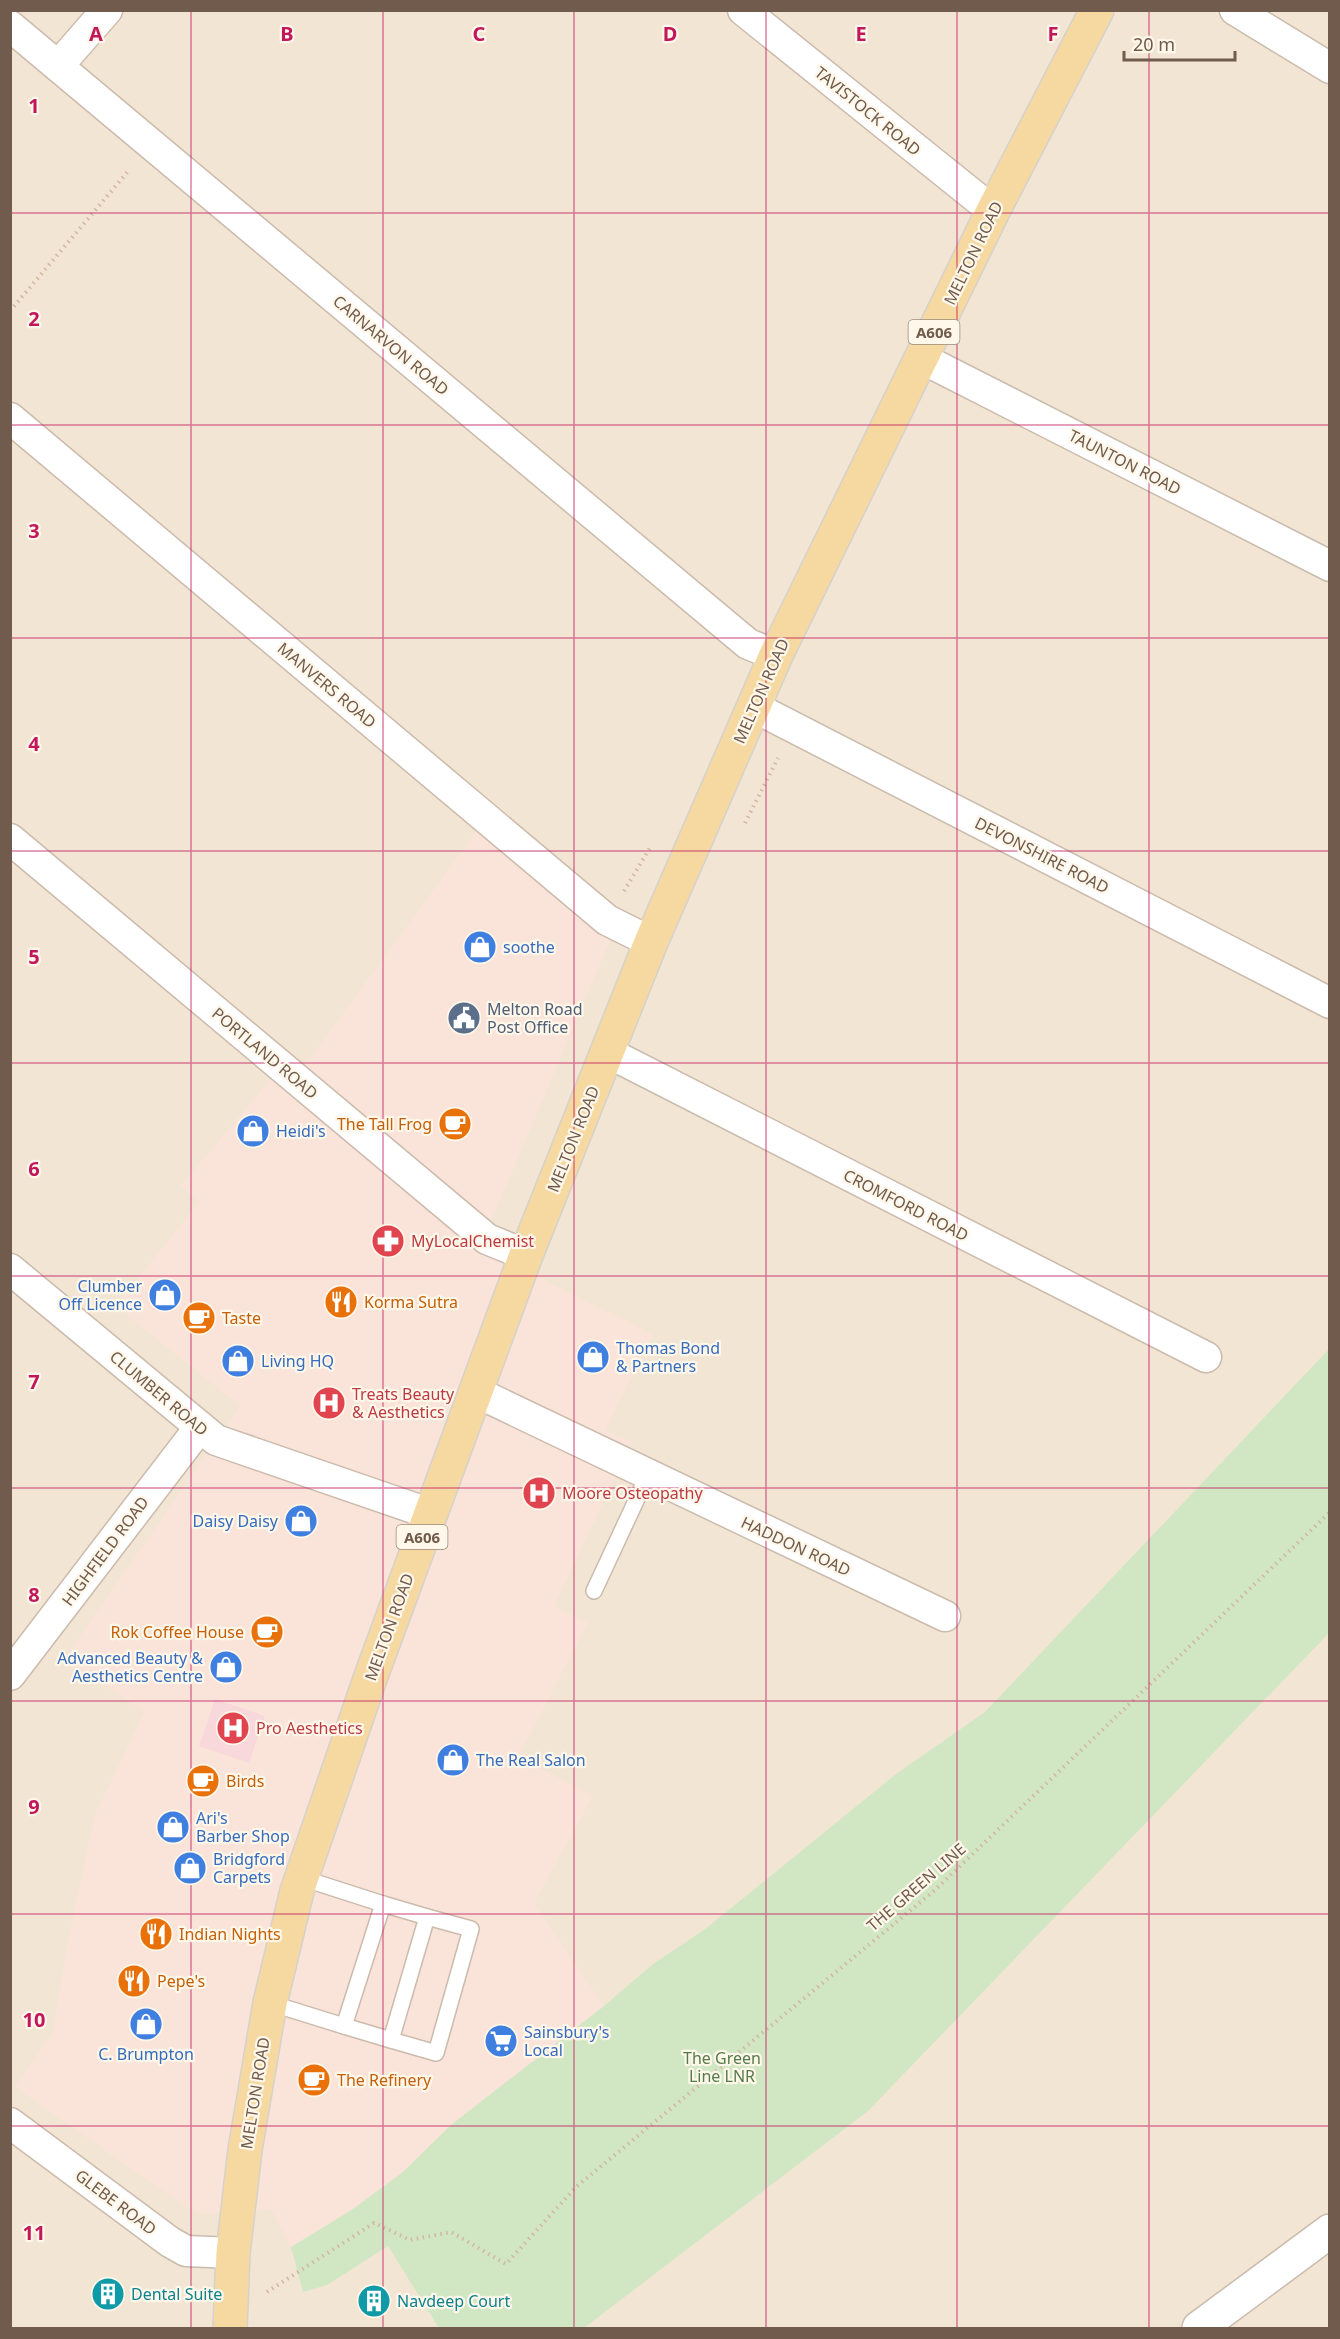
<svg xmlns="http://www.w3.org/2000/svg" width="1340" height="2339" font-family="'Noto Sans',sans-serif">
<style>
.residential{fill:#f2e5d4}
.commercial{fill:#fae4d9}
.medical{fill:#f8d8db}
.green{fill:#d1e7c4}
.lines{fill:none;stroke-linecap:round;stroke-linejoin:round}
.service-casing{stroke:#cbbbac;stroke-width:18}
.minor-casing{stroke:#cbbbac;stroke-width:33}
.tertiary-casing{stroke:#cbbbac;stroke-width:36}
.primary-casing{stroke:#d7d1cd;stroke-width:36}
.path{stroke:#d3b7a2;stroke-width:4;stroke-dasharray:1.5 4.5;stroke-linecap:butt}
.service{stroke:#fff;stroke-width:15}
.minor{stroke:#fff;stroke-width:30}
.tertiary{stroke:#fff;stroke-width:33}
.primary{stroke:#f5d9a1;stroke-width:33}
.grid{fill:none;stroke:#c2185b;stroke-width:1.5;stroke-opacity:0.55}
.labels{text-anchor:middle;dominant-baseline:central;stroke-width:4.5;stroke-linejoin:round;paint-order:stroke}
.shield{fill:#fef7ea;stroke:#9b8a7b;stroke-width:1.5}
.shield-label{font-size:15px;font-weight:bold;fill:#715b4c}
.street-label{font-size:16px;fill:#715b4c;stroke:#fef7ea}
.shop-label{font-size:16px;fill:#366cbe;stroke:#fef7ea;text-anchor:start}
.service-label{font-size:16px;fill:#4e5e75;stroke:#fef7ea;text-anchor:start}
.food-label{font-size:16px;fill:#c56008;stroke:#fef7ea;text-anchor:start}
.health-label{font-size:16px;fill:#be3a42;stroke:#fef7ea;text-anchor:start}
.park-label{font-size:16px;fill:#557c48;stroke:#fef7ea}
.culture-label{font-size:16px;fill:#0d838f;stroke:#fef7ea;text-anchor:start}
.grid-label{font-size:20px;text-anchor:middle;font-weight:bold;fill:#c2185b;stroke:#fef7ea;stroke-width:4.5;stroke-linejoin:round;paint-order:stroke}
</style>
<rect width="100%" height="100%" fill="#faf3e5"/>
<!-- residential -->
<rect class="residential" x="11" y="11" width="1318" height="2317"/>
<!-- commercial -->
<path class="commercial" d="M476,832L611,938L480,1248L653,1334L605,1431L632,1442L554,1606L588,1623L518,1757L593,1796L534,1903L604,2006L451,2125L403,2172L353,2209L291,2247L271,2209L203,2214L186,2207L15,2087L53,2032L68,1940L95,1815L144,1712L65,1658L240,1406L116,1306L199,1202L181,1186L274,1075L290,1086Z"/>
<!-- medical -->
<path class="medical" d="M215,1699L265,1716L249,1763L199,1746Z"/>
<!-- green -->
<path class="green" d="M1329,1349V1633L868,2111L584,2328H439L388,2246L327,2285L303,2292L291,2247L353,2209L403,2172L451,2125L604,2006L653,1964L704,1930L896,1774L985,1712Z"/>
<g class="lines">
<defs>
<g id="service">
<path d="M594,1591L648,1475"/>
<path d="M270,2003L344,2026L383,1904L302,1878"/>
<path d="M344,2026L391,2040L427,1917L383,1904"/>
<path d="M391,2040L436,2053L471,1929L427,1917"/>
</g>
<g id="minor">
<path d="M743,10L993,211"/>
<path d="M1235,10L1330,68"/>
<path d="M10,26L748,644L776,655"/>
<path d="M58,66L107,10"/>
<path d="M921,358L1330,566"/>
<path d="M10,418L607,920L651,942"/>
<path d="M754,707L1330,1003"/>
<path d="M10,839L487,1239L526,1255"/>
<path d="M607,1052L1206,1357"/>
<path d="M10,1269L216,1440L431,1514"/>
<path d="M476,1392L945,1616"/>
<path d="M10,1675L200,1427"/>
<path d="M10,2123L170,2242L186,2251L233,2253"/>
</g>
<path id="tertiary" d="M1199,2328L1330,2231"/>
<path id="primary" d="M230,2328L233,2253L245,2150L270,2003L297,1891L371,1676L526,1255L651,942L776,655L993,211L1097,10"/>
</defs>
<!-- service casing -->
<use href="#service" class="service-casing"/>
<!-- minor casing -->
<use href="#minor" class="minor-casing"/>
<!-- tertiary casing -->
<use href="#tertiary" class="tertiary-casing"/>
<!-- primary casing -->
<use href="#primary" class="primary-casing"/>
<!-- path -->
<g class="path">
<path d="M10,311L130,169"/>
<path d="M745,823L778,758"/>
<path d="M624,891L651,846"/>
<path d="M267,2292L374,2223L410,2240L451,2232L506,2264L576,2187L935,1890L1330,1512"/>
</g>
<!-- service -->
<use href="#service" class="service"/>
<!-- minor -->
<use href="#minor" class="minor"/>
<!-- tertiary -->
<use href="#tertiary" class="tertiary"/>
<!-- primary -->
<use href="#primary" class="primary"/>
</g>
<!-- grid -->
<path class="grid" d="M191,10V2328M383,10V2328M574,10V2328M766,10V2328M957,10V2328M1149,10V2328M10,213H1330M10,425H1330M10,638H1330M10,851H1330M10,1063H1330M10,1276H1330M10,1488H1330M10,1701H1330M10,1914H1330M10,2126H1330"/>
<!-- icons -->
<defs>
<symbol id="shop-disc" viewBox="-11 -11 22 22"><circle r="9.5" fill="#3f7fe0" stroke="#fef7ea"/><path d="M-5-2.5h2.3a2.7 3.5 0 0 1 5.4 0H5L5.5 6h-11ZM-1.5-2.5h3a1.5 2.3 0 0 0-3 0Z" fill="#fff"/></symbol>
<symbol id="civic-disc" viewBox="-11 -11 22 22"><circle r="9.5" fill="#5c6f8a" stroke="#fef7ea"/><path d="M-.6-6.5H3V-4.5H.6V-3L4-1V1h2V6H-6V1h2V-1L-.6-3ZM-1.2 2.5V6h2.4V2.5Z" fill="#fff"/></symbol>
<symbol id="cafe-disc" viewBox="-11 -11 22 22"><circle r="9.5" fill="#e8710a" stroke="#fef7ea"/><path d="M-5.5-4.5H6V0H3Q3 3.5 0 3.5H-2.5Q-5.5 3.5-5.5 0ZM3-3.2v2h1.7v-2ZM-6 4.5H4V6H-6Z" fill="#fff"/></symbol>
<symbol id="pharmacy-disc" viewBox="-11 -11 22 22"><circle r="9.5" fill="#e0444e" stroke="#fef7ea"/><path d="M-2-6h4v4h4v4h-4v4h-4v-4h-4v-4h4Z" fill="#fff"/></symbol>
<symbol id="restaurant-disc" viewBox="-11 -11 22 22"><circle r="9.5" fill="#e8710a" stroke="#fef7ea"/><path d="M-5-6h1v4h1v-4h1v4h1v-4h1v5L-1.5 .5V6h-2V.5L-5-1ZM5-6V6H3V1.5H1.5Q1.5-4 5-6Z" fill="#fff"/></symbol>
<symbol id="hospital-disc" viewBox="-11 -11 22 22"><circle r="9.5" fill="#e0444e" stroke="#fef7ea"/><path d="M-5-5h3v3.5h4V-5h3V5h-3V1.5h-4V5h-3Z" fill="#fff"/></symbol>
<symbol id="supermarket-disc" viewBox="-11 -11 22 22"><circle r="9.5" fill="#3f7fe0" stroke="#fef7ea"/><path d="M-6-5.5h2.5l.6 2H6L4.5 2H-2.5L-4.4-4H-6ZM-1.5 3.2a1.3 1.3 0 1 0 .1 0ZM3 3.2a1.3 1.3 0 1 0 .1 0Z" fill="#fff"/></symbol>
<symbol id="building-disc" viewBox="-11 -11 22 22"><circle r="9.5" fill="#0f9aa8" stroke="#fef7ea"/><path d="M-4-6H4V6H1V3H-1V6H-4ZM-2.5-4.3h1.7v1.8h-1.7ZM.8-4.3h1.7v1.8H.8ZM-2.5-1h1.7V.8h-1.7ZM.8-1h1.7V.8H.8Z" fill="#fff"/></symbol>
</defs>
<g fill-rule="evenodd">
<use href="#shop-disc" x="461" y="928" width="38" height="38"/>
<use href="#civic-disc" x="445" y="999" width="38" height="38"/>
<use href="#cafe-disc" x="436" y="1105" width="38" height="38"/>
<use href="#shop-disc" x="234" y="1112" width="38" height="38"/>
<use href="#pharmacy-disc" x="369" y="1222" width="38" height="38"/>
<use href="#shop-disc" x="146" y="1276" width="38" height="38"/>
<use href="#restaurant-disc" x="322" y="1283" width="38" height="38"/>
<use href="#cafe-disc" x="180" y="1299" width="38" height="38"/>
<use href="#shop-disc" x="574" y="1338" width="38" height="38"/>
<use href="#shop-disc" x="219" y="1342" width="38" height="38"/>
<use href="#hospital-disc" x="310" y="1384" width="38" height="38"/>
<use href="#hospital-disc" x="520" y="1474" width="38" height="38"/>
<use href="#shop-disc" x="282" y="1502" width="38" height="38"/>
<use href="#cafe-disc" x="248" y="1613" width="38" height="38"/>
<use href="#shop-disc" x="207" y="1648" width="38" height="38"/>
<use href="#hospital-disc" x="214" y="1709" width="38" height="38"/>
<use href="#shop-disc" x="434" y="1741" width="38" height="38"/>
<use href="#cafe-disc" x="184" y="1762" width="38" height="38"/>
<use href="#shop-disc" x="154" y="1808" width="38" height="38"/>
<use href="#shop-disc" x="171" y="1849" width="38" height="38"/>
<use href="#restaurant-disc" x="137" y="1915" width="38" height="38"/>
<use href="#restaurant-disc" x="115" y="1962" width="38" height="38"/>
<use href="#shop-disc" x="127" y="2005" width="38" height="38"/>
<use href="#supermarket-disc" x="482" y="2022" width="38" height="38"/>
<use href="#cafe-disc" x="295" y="2061" width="38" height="38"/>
<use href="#building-disc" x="89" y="2275" width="38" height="38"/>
<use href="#building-disc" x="355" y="2282" width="38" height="38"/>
</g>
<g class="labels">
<!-- shield labels -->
<g class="shield">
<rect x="908.5" y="320" width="51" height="24" rx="4.5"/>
<rect x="396.5" y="1525" width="51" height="24" rx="4.5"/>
</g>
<g class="shield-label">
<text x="934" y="332">A606</text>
<text x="422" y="1537">A606</text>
</g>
<!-- street labels -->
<g class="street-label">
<text transform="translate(868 111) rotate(39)">TAVISTOCK ROAD</text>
<text transform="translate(973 253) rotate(-64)">MELTON ROAD</text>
<text transform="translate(391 345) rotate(40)">CARNARVON ROAD</text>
<text transform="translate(1125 462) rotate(27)">TAUNTON ROAD</text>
<text transform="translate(327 685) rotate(40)">MANVERS ROAD</text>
<text transform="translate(761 691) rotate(-66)">MELTON ROAD</text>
<text transform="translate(1042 855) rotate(27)">DEVONSHIRE ROAD</text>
<text transform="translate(265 1053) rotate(40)">PORTLAND ROAD</text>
<text transform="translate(573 1139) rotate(-68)">MELTON ROAD</text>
<text transform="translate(906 1205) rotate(27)">CROMFORD ROAD</text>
<text transform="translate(159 1393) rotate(40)">CLUMBER ROAD</text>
<text transform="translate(796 1546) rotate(25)">HADDON ROAD</text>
<text transform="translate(105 1551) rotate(-53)">HIGHFIELD ROAD</text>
<text transform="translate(389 1627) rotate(-70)">MELTON ROAD</text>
<text transform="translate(916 1887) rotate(-41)">THE GREEN LINE</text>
<text transform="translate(255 2093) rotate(-81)">MELTON ROAD</text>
<text transform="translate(116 2202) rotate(37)">GLEBE ROAD</text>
</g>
<!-- shop labels -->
<g class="shop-label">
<text x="503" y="947">soothe</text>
<text x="276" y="1131">Heidi's</text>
<text x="142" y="1286" text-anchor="end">Clumber<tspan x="142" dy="18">Off Licence</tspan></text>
<text x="616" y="1348">Thomas Bond<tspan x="616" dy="18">&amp; Partners</tspan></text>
<text x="261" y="1361">Living HQ</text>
<text x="278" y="1521" text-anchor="end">Daisy Daisy</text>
<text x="203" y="1658" text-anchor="end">Advanced Beauty &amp;<tspan x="203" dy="18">Aesthetics Centre</tspan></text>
<text x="476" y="1760">The Real Salon</text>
<text x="196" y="1818">Ari's<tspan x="196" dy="18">Barber Shop</tspan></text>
<text x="213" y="1859">Bridgford<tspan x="213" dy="18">Carpets</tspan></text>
<text x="524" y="2032">Sainsbury's<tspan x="524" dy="18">Local</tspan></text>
<text x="146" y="2054" text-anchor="middle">C. Brumpton</text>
</g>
<!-- service labels -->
<g class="service-label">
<text x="487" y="1009">Melton Road<tspan x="487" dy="18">Post Office</tspan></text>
</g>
<!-- food labels -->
<g class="food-label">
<text x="432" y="1124" text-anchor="end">The Tall Frog</text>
<text x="364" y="1302">Korma Sutra</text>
<text x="222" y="1318">Taste</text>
<text x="244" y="1632" text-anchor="end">Rok Coffee House</text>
<text x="226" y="1781">Birds</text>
<text x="179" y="1934">Indian Nights</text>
<text x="157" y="1981">Pepe's</text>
<text x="337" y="2080">The Refinery</text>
</g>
<!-- health labels -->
<g class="health-label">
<text x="411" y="1241">MyLocalChemist</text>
<text x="352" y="1394">Treats Beauty<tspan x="352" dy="18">&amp; Aesthetics</tspan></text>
<text x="562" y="1493">Moore Osteopathy</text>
<text x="256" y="1728">Pro Aesthetics</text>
</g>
<!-- park labels -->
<g class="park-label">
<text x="722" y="2058">The Green<tspan x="722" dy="18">Line LNR</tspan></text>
</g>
<!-- culture labels -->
<g class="culture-label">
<text x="131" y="2294">Dental Suite</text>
<text x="397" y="2301">Navdeep Court</text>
</g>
</g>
<g class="grid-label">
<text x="96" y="41">A</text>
<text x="287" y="41">B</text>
<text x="479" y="41">C</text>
<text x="670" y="41">D</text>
<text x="861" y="41">E</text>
<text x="1053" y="41">F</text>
<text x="34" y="113">1</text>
<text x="34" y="326">2</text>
<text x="34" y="538">3</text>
<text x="34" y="751">4</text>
<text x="34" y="964">5</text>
<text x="34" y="1176">6</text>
<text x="34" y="1389">7</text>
<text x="34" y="1602">8</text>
<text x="34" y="1814">9</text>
<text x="34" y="2027">10</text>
<text x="34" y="2240">11</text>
</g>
<!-- border -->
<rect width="1340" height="2339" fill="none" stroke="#715b4c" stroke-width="24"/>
<!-- scale -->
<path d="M1124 51v9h111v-9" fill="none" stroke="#715b4c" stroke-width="3"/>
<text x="1133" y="51" font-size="18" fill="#715b4c" stroke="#fef7ea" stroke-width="4.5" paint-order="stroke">20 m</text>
</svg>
